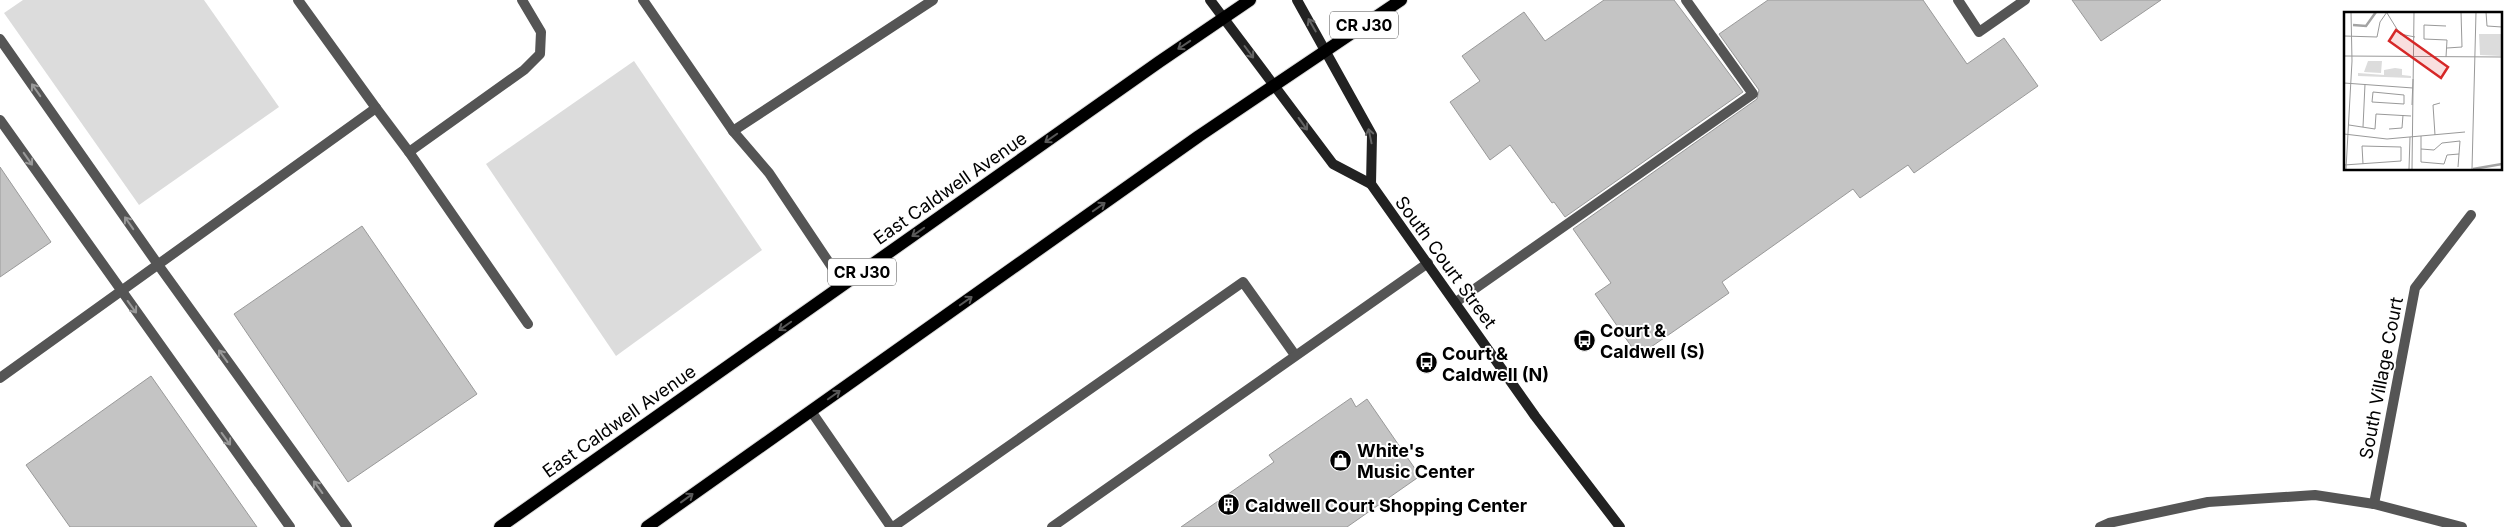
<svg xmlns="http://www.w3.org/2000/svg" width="2514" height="527" font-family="Inter,sans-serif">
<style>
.green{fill:#dcdcdc}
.building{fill:#c4c4c4;stroke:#999}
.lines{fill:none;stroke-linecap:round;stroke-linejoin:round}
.primary-casing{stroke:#dbdbdb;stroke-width:14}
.lane{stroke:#555;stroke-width:10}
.street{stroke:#555;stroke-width:10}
.secondary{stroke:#222;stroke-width:10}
.primary{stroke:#000;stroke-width:12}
.oneway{stroke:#646464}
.oneway2{stroke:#595959}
.oneway3{stroke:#999}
.labels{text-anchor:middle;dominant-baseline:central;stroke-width:4;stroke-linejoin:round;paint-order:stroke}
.shield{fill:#fff;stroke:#4c4c4c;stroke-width:1}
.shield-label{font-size:16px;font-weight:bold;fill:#000}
.street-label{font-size:18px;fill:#000;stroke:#fff}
.poi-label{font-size:18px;font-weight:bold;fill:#000;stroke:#fff;text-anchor:start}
.inset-river{fill:none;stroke:#a3a3a3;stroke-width:2.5}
.inset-road{fill:none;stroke:#999;stroke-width:1}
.view{fill:#d62828;fill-opacity:0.15;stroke:#d62828;stroke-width:2.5}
.inset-edge{fill:none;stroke:#000;stroke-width:2.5}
</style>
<rect width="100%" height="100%" fill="#fff"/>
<!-- green -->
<g class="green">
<path d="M23,0H204L279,107L139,205L4,13Z"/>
<path d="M634,61L762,250L616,356L486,164Z"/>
</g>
<!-- building -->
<g class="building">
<path d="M1604,0H1674L1743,92L1565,217L1554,202L1552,203L1510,145L1490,160L1450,102L1480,81L1462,56L1524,12L1545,41Z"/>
<path d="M1768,0H1923L1967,64L2004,38L2038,86L1914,173L1908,165L1860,198L1853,189L1722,282L1729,293L1638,356L1595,294L1611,283L1573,229L1757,99L1759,90L1719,34Z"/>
<path d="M2072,0H2161L2101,41Z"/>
<path d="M0,167L51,242L0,277Z"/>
<path d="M362,226L477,394L348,482L234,314Z"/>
<path d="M151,376L257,527H70L26,465Z"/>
<path d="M1351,398L1356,407L1367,399L1420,476L1347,527H1181L1274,462L1269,455Z"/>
</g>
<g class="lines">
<defs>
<g id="primary">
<path d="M500,527L1159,62L1250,0"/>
<path d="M647,527L1199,136L1401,0"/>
</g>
</defs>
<!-- primary casing -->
<use href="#primary" class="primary-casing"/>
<!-- lane -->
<g class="lane">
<path d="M522,0L541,32L540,54L524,70L409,152L528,324"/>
<path d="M643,0L733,131L769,173L844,285"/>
<path d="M1958,0L1979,32L2025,0"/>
<path d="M0,39L159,266L347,527"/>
<path d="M376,108L409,152"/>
<path d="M0,120L290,527"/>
<path d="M733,131L933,0"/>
<path d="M1456,302L1753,94L1686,0"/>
<path d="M0,378L376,108L298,0"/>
<path d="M811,411L891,527"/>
<path d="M893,527L1243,282L1295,355"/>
<path d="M1052,527L1428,263"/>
</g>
<!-- street -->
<g class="street">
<path d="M2374,504L2415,288L2471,215"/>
<path d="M2100,527L2109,523L2208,502L2315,495L2374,504L2462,527"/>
</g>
<!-- secondary -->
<g class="secondary">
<path d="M1210,0L1333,164L1371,184L1535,416L1620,527"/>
<path d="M1297,0L1372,135L1371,184"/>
</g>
<!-- primary -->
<use href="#primary" class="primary"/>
</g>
<!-- one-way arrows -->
<defs><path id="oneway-shaft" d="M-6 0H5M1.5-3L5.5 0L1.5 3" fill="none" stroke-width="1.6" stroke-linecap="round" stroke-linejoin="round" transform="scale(1.25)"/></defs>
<g class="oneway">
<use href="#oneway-shaft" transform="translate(1312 25) rotate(-120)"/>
<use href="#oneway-shaft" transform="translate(1249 52) rotate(53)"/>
<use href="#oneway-shaft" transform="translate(1303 124) rotate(54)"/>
<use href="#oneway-shaft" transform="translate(1370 136) rotate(-102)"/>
</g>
<g class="oneway2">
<use href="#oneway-shaft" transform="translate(1184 45) rotate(146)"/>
<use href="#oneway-shaft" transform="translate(1051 138) rotate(145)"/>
<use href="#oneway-shaft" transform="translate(1099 207) rotate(-35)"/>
<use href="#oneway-shaft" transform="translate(918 232) rotate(145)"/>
<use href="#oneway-shaft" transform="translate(966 301) rotate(-35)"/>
<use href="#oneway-shaft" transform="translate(785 326) rotate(145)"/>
<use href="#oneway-shaft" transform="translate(834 395) rotate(-35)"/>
<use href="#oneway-shaft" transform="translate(687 498) rotate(-36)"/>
</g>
<g class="oneway3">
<use href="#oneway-shaft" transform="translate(36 90) rotate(-125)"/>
<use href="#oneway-shaft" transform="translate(28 159) rotate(55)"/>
<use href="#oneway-shaft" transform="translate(129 223) rotate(-125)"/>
<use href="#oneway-shaft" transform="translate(132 307) rotate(54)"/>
<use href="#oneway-shaft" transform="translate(223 356) rotate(-126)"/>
<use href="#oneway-shaft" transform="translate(226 439) rotate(54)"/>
<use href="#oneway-shaft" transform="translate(318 487) rotate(-126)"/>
</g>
<!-- icons -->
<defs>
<symbol id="bus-disc" viewBox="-11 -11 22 22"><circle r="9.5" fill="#000" stroke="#fff"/><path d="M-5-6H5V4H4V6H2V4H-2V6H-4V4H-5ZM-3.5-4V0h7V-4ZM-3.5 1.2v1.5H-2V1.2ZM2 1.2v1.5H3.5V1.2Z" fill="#fff"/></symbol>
<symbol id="shop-disc" viewBox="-11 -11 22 22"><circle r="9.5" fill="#000" stroke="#fff"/><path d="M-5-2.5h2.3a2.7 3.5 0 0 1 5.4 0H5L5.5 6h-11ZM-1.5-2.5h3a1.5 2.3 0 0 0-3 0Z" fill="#fff"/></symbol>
<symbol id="building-disc" viewBox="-11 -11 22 22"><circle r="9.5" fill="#000" stroke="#fff"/><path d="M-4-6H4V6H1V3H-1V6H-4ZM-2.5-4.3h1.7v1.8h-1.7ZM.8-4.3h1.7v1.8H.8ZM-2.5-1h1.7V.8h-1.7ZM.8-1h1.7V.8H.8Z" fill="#fff"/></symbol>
</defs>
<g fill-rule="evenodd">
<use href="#bus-disc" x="1572" y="328" width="25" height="25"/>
<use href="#bus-disc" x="1414" y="350" width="25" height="25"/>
<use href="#shop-disc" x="1328" y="448" width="25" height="25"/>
<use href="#building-disc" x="1216" y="492" width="25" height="25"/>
</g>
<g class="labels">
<!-- shield labels -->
<g class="shield">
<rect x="1330" y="11.5" width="68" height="27" rx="4"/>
<rect x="828" y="258.5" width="68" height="27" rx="4"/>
</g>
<g class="shield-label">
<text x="1364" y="25">CR J30</text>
<text x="862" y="272">CR J30</text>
</g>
<!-- street labels -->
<g class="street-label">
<text transform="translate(950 188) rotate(-35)">East Caldwell Avenue</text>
<text transform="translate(1446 262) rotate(54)">South Court Street</text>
<text transform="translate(2381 378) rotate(-79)">South Village Court</text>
<text transform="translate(619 421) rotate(-35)">East Caldwell Avenue</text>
</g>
<!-- poi labels -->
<g class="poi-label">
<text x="1600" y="330">Court &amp;<tspan x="1600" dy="21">Caldwell (S)</tspan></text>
<text x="1442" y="353">Court &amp;<tspan x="1442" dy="21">Caldwell (N)</tspan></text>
<text x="1357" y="450">White's<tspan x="1357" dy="21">Music Center</tspan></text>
<text x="1245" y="505">Caldwell Court Shopping Center</text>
</g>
</g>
<!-- overview -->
<g transform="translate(2344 12)">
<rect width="158" height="158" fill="#fff"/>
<path d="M135,22H157V44L136,43ZM24,49H38L37,61L20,60ZM51,56L58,57V63L67,64V66L14,64V61L40,63V58Z" fill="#dcdcdc"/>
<path class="inset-river" d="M9,13L22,14L32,0M129,157L158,152"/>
<path class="inset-road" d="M142,0L143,14L158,15M43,1L56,22L71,25M0,24L33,25L36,10L43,0M103,36L118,35L117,0M0,44L158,45M102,45L103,28L80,27V13L102,14M0,71L69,76M29,80L60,83V92L28,90ZM68,93L69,67M5,113L31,117L32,102L67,104M19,115L21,72M45,117L58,116L59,103M0,122L43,127L121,120M91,123L89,93L96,91M77,124V150L100,152L103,143L115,142M77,137L90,138L98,131L116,129L114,155M0,153L57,149V135L18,134L19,152M2,157L8,49L7,0M65,157L66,125M68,157L70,0M128,157L132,0"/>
<path class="view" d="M52,18L104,55L97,66L45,29Z"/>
<rect width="158" height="158" class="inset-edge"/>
</g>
</svg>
